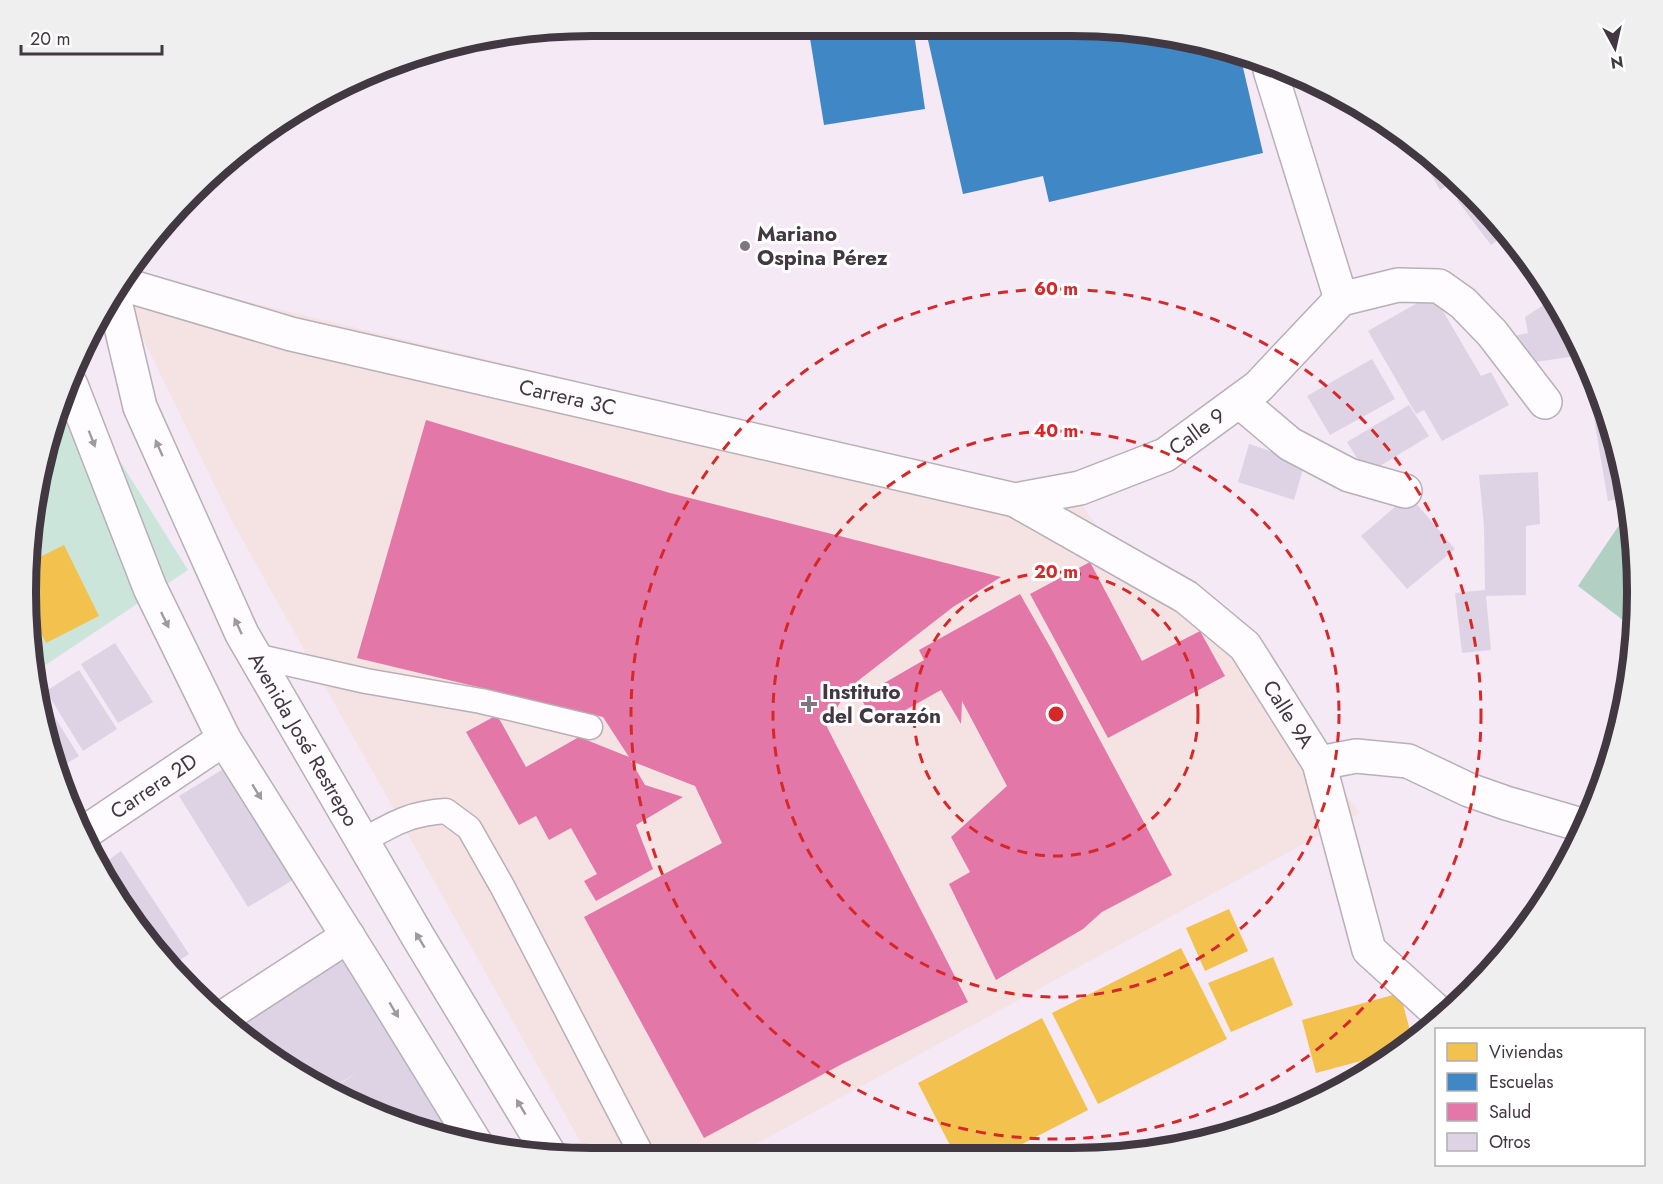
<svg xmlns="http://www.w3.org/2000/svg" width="1663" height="1184" font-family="Jost,sans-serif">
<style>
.medical{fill:#f5e2e3}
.green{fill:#cce5db}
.forest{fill:#b2cfc3}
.homes{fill:#f2c14e}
.schools{fill:#3f88c5}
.health{fill:#e377a8}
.building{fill:#ded3e4}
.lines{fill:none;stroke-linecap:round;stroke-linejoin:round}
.service-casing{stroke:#b8afb8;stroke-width:27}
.minor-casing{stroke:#b8afb8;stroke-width:36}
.tertiary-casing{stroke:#b8afb8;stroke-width:36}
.secondary-casing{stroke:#b8afb8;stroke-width:36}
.service{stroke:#fefcfe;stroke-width:24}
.minor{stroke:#fefcfe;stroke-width:33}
.tertiary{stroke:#fefcfe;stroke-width:33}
.secondary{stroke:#fefcfe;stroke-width:33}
.oneway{fill:#a09aa0}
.ring{fill:none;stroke:#d62828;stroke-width:3;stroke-dasharray:10 8}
.poi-dot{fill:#807680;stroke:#fff;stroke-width:2}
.labels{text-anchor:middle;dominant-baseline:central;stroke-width:6;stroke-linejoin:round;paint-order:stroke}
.poi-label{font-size:21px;font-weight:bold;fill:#413841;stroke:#fff;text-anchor:start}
.street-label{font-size:21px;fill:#413841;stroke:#fff}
.rim{fill:none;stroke:#413841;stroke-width:8}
.centre{fill:#d62828;stroke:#fff;stroke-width:3}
.ring-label{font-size:18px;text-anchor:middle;font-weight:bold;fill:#d62828;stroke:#fff;stroke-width:6;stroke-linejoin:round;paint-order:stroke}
</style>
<rect width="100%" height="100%" fill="#f5e9f6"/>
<!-- medical -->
<path class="medical" d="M129,273L1081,503L1119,559L1245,646L1320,762L1360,813L734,1156L589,1157L232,521L133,318Z"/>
<!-- green -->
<path class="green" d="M71,383L188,570L32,674L30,666V518Z"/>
<!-- forest -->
<path class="forest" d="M1630,509L1633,518L1636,630L1578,586Z"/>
<!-- homes -->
<g class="homes">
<path d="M64,545L99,616L46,643L30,612V562Z"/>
<path d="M1229,909L1248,951L1205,971L1186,928Z"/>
<path d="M1181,948L1227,1039L1098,1104L1052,1013Z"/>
<path d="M1273,957L1293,1005L1231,1032L1208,983Z"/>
<path d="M1400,993L1412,1038L1387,1054L1316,1073L1302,1020Z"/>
<path d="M1042,1018L1088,1110L1003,1154L955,1155L918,1083Z"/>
</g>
<!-- schools -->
<g class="schools">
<path d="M808,26H913L925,109L824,125Z"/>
<path d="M988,26H1071L1182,36L1241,59L1263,153L1049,202L1043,176L963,194L928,40Z"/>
</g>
<!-- health -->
<g class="health">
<path d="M426,420L670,493L1001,577L953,607L850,687L826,725L968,1002L842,1064L704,1138L584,917L722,843L695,786L631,761L645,785L683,797L636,825L653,869L596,901L584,881L597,874L571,828L549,840L536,816L519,825L466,732L497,715L526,767L579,737L629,757L603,717L357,658Z"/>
<path d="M1090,562L1142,661L1200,631L1225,676L1108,738L1030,594Z"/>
<path d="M1020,594L1053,652L1172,875L1102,912L1083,929L996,980L949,884L970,872L951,837L1007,786L962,701L961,724L941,690L877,726L860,697L924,660L919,650Z"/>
</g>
<!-- building -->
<g class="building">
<path d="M1420,155L1425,160L1453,182L1440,190Z"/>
<path d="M1466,193L1497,219L1507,233L1491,245L1457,200Z"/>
<path d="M1433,294L1481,376L1491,372L1509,405L1442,441L1424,410L1416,414L1368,331Z"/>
<path d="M1551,294L1558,304L1562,339L1573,337L1576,356L1529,363L1515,336L1528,333L1525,317L1542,306Z"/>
<path d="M1372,359L1395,399L1330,435L1307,396Z"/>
<path d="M1597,387L1608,410L1628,497L1608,501L1589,389Z"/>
<path d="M1409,405L1429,436L1367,474L1347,442Z"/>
<path d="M1249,444L1305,462L1294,500L1238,482Z"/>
<path d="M1538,472L1540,524L1526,526V595L1486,596L1491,650L1462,653L1455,593L1485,590L1484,526L1479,475Z"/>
<path d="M1409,495L1455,549L1407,589L1361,536Z"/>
<path d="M115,643L153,702L118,723L81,664Z"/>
<path d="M1632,656L1626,694H1625L1621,657Z"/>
<path d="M79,670L117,729L83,751L46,691Z"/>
<path d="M42,697L79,756L58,769L39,699Z"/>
<path d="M230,765L298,877L248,907L179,796Z"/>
<path d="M121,851L189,954L168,968L103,864Z"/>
<path d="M345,955L464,1142L446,1139L341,1100L328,1092L358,1072L327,1091L247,1041L230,1025Z"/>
</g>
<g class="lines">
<defs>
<g id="service">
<path d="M255,656L366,681L481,701L590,727"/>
<path d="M362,841C393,824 410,813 446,811L469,828L502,886L643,1157"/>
</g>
<g id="minor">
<path d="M1341,299L1398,285L1439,286L1463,303L1492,333L1545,402"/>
<path d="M1239,401L1290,444L1349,475L1405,491"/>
<path id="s1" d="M1015,500L1186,597L1245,646L1319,763L1369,950L1444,1018"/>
<path d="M1319,763L1356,756L1408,761L1469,790L1506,803L1585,826"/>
<path id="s2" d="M84,833L224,739"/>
<path d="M222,1018L348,936"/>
</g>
<g id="tertiary">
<path id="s3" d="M122,284L291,334L1015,500L1080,488L1165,455L1258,387L1341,299L1270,70"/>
</g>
<g id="secondary">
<path id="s4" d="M114,297L140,407L242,634L417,935L551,1157"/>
<path d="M71,385L150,588L224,739L369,970L476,1144"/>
</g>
</defs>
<!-- service casing -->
<use href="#service" class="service-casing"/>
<!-- minor casing -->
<use href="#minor" class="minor-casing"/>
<!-- tertiary casing -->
<use href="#tertiary" class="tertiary-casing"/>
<!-- secondary casing -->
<use href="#secondary" class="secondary-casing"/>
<!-- service -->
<use href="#service" class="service"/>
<!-- minor -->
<use href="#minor" class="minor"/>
<!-- tertiary -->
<use href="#tertiary" class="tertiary"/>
<!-- secondary -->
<use href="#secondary" class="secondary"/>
</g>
<!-- one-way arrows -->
<defs><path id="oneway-solid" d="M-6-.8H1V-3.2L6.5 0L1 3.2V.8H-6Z" transform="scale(1.5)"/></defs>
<g class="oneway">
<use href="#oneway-solid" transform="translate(92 439) rotate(69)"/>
<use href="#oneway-solid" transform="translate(159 448) rotate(-114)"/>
<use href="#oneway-solid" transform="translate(165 620) rotate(64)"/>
<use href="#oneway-solid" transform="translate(238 626) rotate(-115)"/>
<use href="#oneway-solid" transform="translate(257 792) rotate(58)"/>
<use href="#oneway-solid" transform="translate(420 940) rotate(-121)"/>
<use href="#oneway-solid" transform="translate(394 1010) rotate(59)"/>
<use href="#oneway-solid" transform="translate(521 1107) rotate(-121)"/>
</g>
<!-- distance rings -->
<g class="ring">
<circle cx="1056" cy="714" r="142"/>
<circle cx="1056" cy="714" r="283"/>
<circle cx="1056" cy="714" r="425"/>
</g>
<!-- markers -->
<g class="poi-dot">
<circle cx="745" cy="246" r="6"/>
<path d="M806 695h6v6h6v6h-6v6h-6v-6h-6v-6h6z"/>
</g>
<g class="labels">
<!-- poi labels -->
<g class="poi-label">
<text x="757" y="234">Mariano<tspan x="757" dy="24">Ospina Pérez</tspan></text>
<text x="822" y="692">Instituto<tspan x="822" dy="24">del Corazón</tspan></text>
</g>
<!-- street labels -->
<g class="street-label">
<text stroke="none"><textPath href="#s3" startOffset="460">Carrera 3C</textPath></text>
<text stroke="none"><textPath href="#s3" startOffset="1116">Calle 9</textPath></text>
<text stroke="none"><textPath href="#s1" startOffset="354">Calle 9A</textPath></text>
<text stroke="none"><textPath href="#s4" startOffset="484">Avenida José Restrepo</textPath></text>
<text stroke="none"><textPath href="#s2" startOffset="84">Carrera 2D</textPath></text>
</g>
</g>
<!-- crop -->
<path d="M0 0H1663V1184H0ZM592 36H1071A556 556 0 0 1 1627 592V592A556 556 0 0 1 1071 1148H592A556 556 0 0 1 36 592V592A556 556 0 0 1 592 36Z" fill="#f0eff0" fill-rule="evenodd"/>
<path class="rim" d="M592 36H1071A556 556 0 0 1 1627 592V592A556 556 0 0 1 1071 1148H592A556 556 0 0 1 36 592V592A556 556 0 0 1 592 36Z"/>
<circle cx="1056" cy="714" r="9" class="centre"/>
<g class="ring-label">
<text x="1056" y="295">60 m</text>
<text x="1056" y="437">40 m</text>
<text x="1056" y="578">20 m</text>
</g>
<!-- legend -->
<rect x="1435" y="1028" width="210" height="138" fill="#ffffff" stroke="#b3afb3" stroke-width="1.5"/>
<rect x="1447" y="1043" width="30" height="18" fill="#f2c14e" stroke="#b3afb3" stroke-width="1.5"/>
<text x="1489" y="1058" font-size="18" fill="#413841">Viviendas</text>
<rect x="1447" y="1073" width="30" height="18" fill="#3f88c5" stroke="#b3afb3" stroke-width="1.5"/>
<text x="1489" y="1088" font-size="18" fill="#413841">Escuelas</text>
<rect x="1447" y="1103" width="30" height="18" fill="#e377a8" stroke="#b3afb3" stroke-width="1.5"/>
<text x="1489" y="1118" font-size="18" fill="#413841">Salud</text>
<rect x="1447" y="1133" width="30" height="18" fill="#ded3e4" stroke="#b3afb3" stroke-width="1.5"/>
<text x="1489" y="1148" font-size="18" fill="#413841">Otros</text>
<!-- north arrow -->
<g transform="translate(1615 48) rotate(172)" stroke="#ffffff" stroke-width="4.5" paint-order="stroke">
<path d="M0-4.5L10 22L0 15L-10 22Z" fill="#413841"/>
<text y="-9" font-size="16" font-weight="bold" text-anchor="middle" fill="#413841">N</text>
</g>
<!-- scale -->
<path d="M21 45v9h141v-9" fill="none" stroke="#413841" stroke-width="3"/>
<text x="30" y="45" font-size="18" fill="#413841" stroke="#ffffff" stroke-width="4.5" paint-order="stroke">20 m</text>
</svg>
